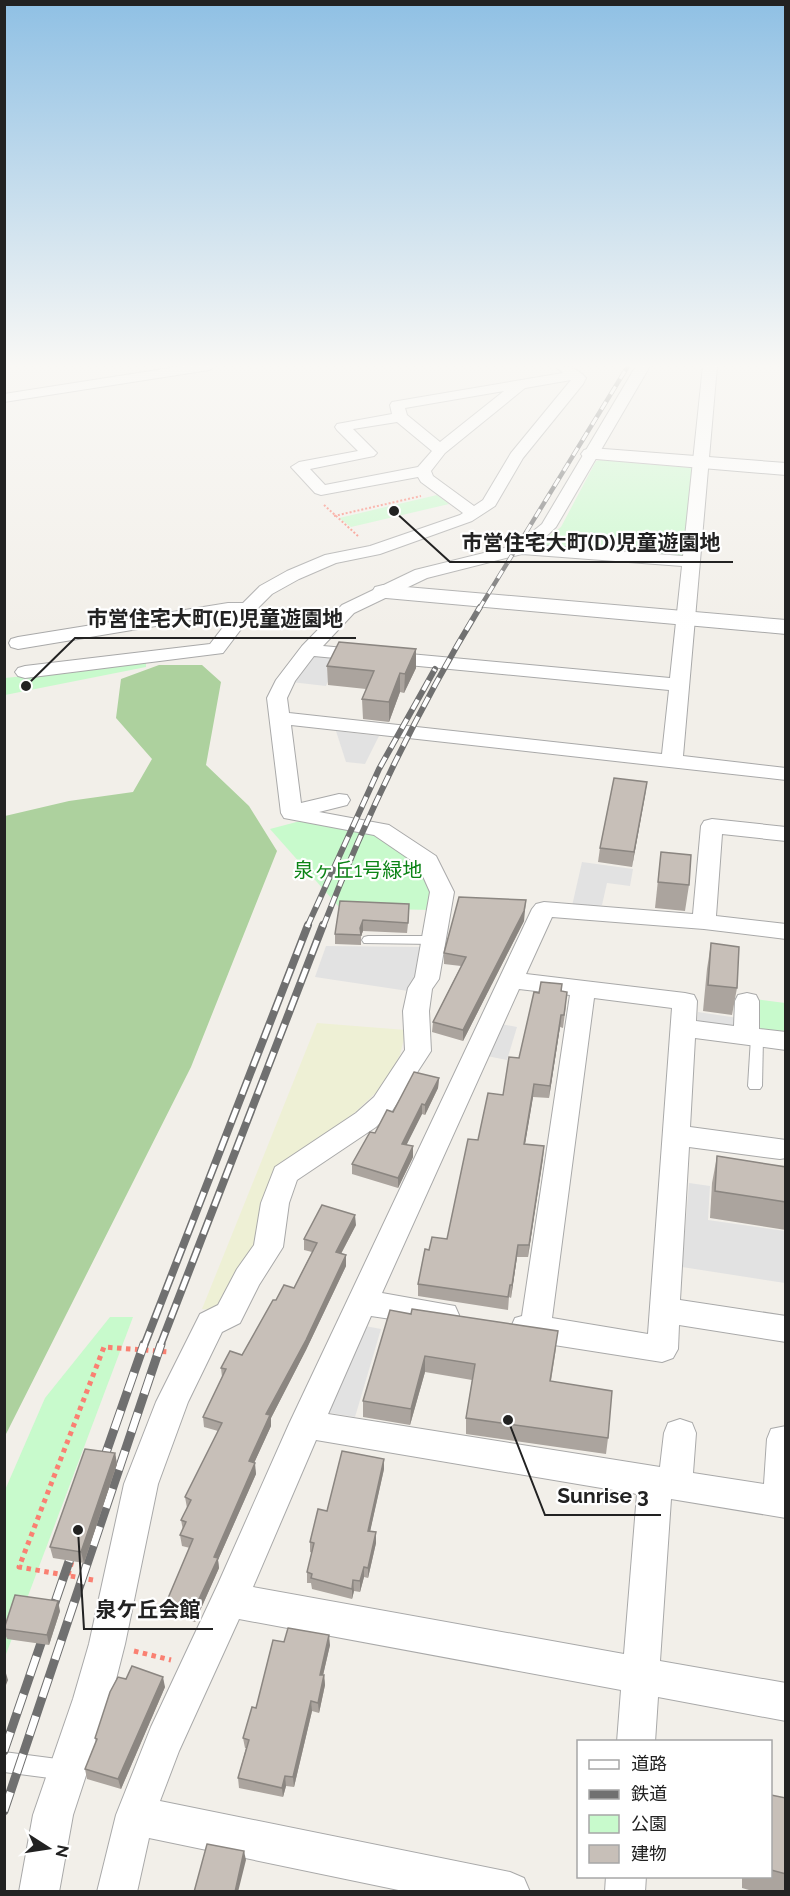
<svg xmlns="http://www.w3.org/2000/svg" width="790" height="1896" font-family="Raleway,'Noto Sans JP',sans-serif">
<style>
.farmland{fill:#eef0d5}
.forest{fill:#add19e}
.park{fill:#c8facc}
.parking{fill:#e2e2e2}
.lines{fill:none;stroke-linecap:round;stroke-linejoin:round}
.service-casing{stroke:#a9a9a9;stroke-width:2}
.minor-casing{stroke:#a9a9a9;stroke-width:2}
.tertiary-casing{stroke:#a9a9a9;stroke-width:2}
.path-far1{stroke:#fa8072;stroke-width:2;stroke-dasharray:2 2;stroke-linecap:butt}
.path{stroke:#fa8072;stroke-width:5;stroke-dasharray:4.5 4.5;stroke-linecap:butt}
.service{fill:#fff;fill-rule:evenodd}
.minor{fill:#fff;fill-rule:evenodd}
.tertiary{fill:#fff;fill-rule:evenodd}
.rail-far3-casing{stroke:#707070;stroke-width:4.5}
.rail-far2-casing{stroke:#707070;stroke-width:6}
.rail-far1-casing{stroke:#707070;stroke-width:8}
.rail-casing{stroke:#707070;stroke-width:9}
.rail-far3{stroke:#fff;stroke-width:3;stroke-dasharray:9;stroke-linecap:butt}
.rail-far2{stroke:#fff;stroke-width:4;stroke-dasharray:11;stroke-linecap:butt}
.rail-far1{stroke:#fff;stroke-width:5;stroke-dasharray:15;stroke-linecap:butt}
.rail{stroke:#fff;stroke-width:7;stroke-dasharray:20;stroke-linecap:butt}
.wall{fill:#aba49e}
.shaded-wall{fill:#8b8681}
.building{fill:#c7bfb8;stroke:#8b8681;stroke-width:1.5}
.labels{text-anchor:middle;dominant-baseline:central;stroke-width:4.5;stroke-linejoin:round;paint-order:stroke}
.park-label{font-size:20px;fill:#0c8416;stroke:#fff}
.leader{fill:none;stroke:#222;stroke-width:2}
.callout-dot{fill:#222;stroke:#fff;stroke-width:2}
.callout-label{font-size:21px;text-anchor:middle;font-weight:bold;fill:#222;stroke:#fff;stroke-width:4.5;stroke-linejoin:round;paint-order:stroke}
</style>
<rect width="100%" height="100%" fill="#f2efe9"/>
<!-- farmland -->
<path class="farmland" d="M317,1023L406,1030L400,1055L385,1084L346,1121L279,1165L260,1240L214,1310L202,1309Z"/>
<!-- forest -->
<path class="forest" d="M159,665H202L221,682L206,765L249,806L277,851L191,1067L5,1436V816L69,801L133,792L152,759L116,718L121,679Z"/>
<!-- park -->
<g class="park">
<path d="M600,460L693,468L684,554L677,557L547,547L543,541L561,527L596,461Z"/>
<path d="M437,495L449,504L351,527L339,518Z"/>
<path d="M146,663V667L5,695V678Z"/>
<path d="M304,820L382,836L424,862L436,892L432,910L340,908L270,829Z"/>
<path d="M755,999L785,1003V1036L759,1032Z"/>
<path d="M110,1317H133L5,1657V1490L45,1398Z"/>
</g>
<!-- parking -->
<g class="parking">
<path d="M321,655L339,657L326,686L291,682L312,658Z"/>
<path d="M336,731L379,736L365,764L346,762Z"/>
<path d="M582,862L633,869L630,886L607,883L602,905L586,908L572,906Z"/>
<path d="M326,946L422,947L418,978L408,991L315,977Z"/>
<path d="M698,1012L738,1018V1029L697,1024Z"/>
<path d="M501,1024L517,1027L507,1060L487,1056Z"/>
<path d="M689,1183L710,1186L708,1220L785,1231V1283L682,1267Z"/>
<path d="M365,1326L381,1329L355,1417L324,1412Z"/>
</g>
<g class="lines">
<defs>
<g id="service">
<path d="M368,936H433L439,940L433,944L364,943L362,940L364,937Z"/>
<path d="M757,1034L763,1038L762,1086L760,1089H750L748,1086L751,1038Z"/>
<path d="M4,1752L65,1760L72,1763L75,1770L72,1777L65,1780L4,1772Z"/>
</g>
<g id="minor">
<path d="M183,366H216L209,370L4,402V394Z"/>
<path d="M555,366C569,366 577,368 586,378L583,384L523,458L495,506L472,521L380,554L336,563L299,579L272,594L254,612L223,653L25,678L18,676L15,672L18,668L25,666L210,644L234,613L18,649L11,647L9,643L11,639L18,637L228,603H243L260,586L287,571L325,555L370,546L460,515L463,513L421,482L418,477L321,495L315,493L291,467L299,462L358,451L337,430L335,427L337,424L392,414L390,405L392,402L563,373ZM571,380L511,453L483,500L474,506L433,476L431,471L445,453L525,388ZM504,391L440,442L407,415L405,408ZM397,422L432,451L418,467L325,485L310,469L374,456L377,453L353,429Z"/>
<path d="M636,366H650L556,527L537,545L683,556L703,366H717L683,756L786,768V780L291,725L301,803L339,794L347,795L350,800L347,805L319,812L389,825L436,856L454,892L439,979L432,989L429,1011L431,1051L392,1111L376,1127L297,1180L289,1203L283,1247L259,1285L240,1323L222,1332L188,1402L158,1484L125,1644L111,1699L73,1815L59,1892H19L33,1815L73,1699L89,1644L124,1484L156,1402L200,1314L218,1305L237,1269L254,1245L261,1203L275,1167L356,1113L374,1097L405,1050L403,1011L408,988L415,977L430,892L418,865L374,835L284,818L281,813L267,698L276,680L302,646L342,605L415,570L516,545L542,524ZM522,554L682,566L670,678L323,646L354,613L427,578ZM314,656L669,690L662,754L289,713L287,698L295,681Z"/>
<path d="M712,819L786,827V841L722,834L716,916L786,924V939L704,929L552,917L526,974L685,993L694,995L697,1001L696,1021L734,1026L735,1001L738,995L747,993L756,995L759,1001V1029L786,1032V1050L695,1038L690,1127L786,1140V1158L780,1159L689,1147L680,1300L786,1316V1342L679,1325L678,1349L673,1358L662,1362L535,1342L515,1336L511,1327L515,1318L522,1316L570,995L519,989L382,1293L455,1306L459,1315L455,1324L444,1327L371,1316L328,1414L660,1467L664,1433L668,1423L680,1419L692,1423L696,1433L693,1473L764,1484L767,1439L771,1429L786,1426V1518L671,1499L660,1661L786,1683V1721L658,1697L655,1742H617L621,1690L239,1619L179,1751L160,1801L510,1872L524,1878L530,1892H408L149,1838L137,1892H97L116,1815L151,1727L218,1584L289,1424L532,909L536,904L544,902L693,914L701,826L704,821ZM594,998L672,1008L648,1334L552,1318ZM316,1440L637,1494L624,1654L253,1587Z"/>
<path d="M606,1876H646L645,1892H605Z"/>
</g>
<g id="tertiary">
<path d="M591,448L786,463V475L584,458L581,454L584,450Z"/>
<path d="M383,585L786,620V634L375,597L372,592L375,587Z"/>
</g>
</defs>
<!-- service casing -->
<use href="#service" class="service-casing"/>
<!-- minor casing -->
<use href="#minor" class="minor-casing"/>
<!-- tertiary casing -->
<use href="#tertiary" class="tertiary-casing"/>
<!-- path-far1 -->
<g class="path-far1">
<path d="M324,505L358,536"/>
<path d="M334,516L421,496"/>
</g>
<!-- path -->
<g class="path">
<path d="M68,1575L72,1561"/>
<path d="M93,1580L19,1567L104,1347L170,1352"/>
<path d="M134,1651L171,1660"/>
</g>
<!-- service -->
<use href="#service" class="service"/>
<!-- minor -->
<use href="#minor" class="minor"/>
<!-- tertiary -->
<use href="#tertiary" class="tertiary"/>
<defs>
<path id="rail-far3" d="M479,609L628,366"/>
<g id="rail-far2">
<path d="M307,927L379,769L435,669"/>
<path d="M323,927C366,816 418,709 480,607"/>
</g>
<g id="rail-far1">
<path d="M144,1346L308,925"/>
<path d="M160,1346L323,925"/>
</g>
<g id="rail">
<path d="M101,1467L144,1344"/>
<path d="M4,1751L75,1544"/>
<path d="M4,1811L161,1344"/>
</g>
</defs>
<!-- rail-far3 casing -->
<use href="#rail-far3" class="rail-far3-casing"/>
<!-- rail-far2 casing -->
<use href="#rail-far2" class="rail-far2-casing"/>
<!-- rail-far1 casing -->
<use href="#rail-far1" class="rail-far1-casing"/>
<!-- rail casing -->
<use href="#rail" class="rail-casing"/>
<!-- rail-far3 -->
<use href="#rail-far3" class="rail-far3"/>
<!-- rail-far2 -->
<use href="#rail-far2" class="rail-far2"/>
<!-- rail-far1 -->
<use href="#rail-far1" class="rail-far1"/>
<!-- rail -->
<use href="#rail" class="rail"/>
</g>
<!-- wall -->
<g class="wall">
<path d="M327,666L416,668L404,693L400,692L389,722L363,719L362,699L366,689L328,685Z"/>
<path d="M647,782L632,867L598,862L600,848Z"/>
<path d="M661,852L689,885L685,911L655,908Z"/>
<path d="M340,901L409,914L407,933L363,931L361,936V945L335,944V934Z"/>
<path d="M524,921L463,1041L432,1032L433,1022L461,966L444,964V953Z"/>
<path d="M711,943L737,988L732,1015L703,1011L707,969Z"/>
<path d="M562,984V992L566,1005L563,1028L560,1027L549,1098L533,1097L525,1144L544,1146L528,1257H517L511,1298L509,1297L508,1310L418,1296V1284L429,1250L447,1239L478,1140L503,1095L519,1058Z"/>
<path d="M439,1078L438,1088L425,1115L422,1114L406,1145L413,1157L398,1188L352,1174V1164L393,1112Z"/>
<path d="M717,1156L786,1167V1230L710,1218L712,1183Z"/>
<path d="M356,1225L341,1254L346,1255V1266L306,1350L271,1418V1426L254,1463L256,1474L218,1560L219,1568L195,1622L168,1613L166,1603L190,1548L182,1546L180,1535L183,1530L181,1520L187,1508L185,1497L218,1431L204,1427L203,1417L222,1377L221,1368L242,1355L276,1300L294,1288L312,1252L304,1250V1239Z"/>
<path d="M390,1310L556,1348L551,1381L608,1438L606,1454L466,1434V1418L472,1380L425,1372L410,1425L363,1417V1401Z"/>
<path d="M115,1453L117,1464L84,1563L53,1558L50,1547Z"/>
<path d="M384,1459V1469L370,1531L376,1532V1543L368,1578L364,1577L360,1592L354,1591L352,1599L312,1589L311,1583H307V1572L312,1553L310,1552V1542L327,1511Z"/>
<path d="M60,1611L49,1645L7,1639L4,1631V1626Z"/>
<path d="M284,1642L330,1645L323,1675H324L325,1685L319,1713L312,1711L294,1787L286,1786L283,1797L239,1788L238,1778L246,1748H245L243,1738Z"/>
<path d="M126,1679L165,1687L121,1789L87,1779L85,1769L96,1742L95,1738Z"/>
<path d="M771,1795L786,1798V1892H756L742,1888V1876H771Z"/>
</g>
<!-- shaded-wall -->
<g class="shaded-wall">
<path d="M416,649V668L404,693L405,674Z"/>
<path d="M400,673V692L389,722V702Z"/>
<path d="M647,782L645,796L632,867L634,852Z"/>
<path d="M526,900L524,921L463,1041V1030Z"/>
<path d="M363,920V931L361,936L360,928Z"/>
<path d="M561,1015L560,1027L549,1098L550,1086Z"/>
<path d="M439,1078L438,1088L425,1115V1105Z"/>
<path d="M534,1084L533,1097L523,1156L524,1144Z"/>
<path d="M422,1104V1114L402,1154V1144Z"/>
<path d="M413,1146V1157L398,1188V1178Z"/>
<path d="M544,1146L543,1159L528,1257L529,1245Z"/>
<path d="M355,1215L356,1225L336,1263V1252Z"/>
<path d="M518,1245L517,1257L511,1298L512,1285Z"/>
<path d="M346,1255V1266L306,1350L271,1418V1426L250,1472L249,1461L266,1414Z"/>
<path d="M425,1356V1372L410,1425L411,1409Z"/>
<path d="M115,1453L117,1464L84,1563L81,1552Z"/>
<path d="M384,1459V1469L368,1541V1531Z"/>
<path d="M255,1463L256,1474L218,1560L219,1568L195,1622L193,1612L214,1557Z"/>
<path d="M376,1532V1543L368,1578V1568Z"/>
<path d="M364,1567V1577L360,1592V1581Z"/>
<path d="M353,1580L354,1591L352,1599V1589Z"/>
<path d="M58,1601L60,1611L49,1645L47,1635Z"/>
<path d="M329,1635L330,1645L321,1684L320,1675Z"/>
<path d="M5,1670L8,1680L4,1690Z"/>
<path d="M324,1675L325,1685L319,1713L318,1703Z"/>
<path d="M163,1677L165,1687L121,1789L118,1779Z"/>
<path d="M311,1701L312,1711L294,1787L293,1777Z"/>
<path d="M285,1776L286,1786L283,1797L282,1788Z"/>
<path d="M244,1851L246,1860L238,1892H235Z"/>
</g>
<!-- building -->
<g class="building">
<path d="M339,642L416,649L405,674L400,673L389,702L362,699L374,671L327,666Z"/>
<path d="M614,778L647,782L634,852L600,848Z"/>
<path d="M661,852L691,855L689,885L658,882Z"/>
<path d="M459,897L526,900L524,911L463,1030L433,1022L466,957L444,953Z"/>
<path d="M340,901L409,904L408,923L363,920L360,928L361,935L335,934Z"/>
<path d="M711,943L739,947L737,988L708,985Z"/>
<path d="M541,982L562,984L561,991L567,992L564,1015H561L550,1086L534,1084L524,1144L544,1146L529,1245H518L512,1285H510L508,1297L418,1284L425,1249L429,1250L432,1237L447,1239L468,1139L478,1140L488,1093L503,1095L509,1057L519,1058L534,992L539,993Z"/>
<path d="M414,1072L439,1078L425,1105L422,1104L402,1144L413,1146L398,1178L352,1164L370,1132L375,1133L387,1110L393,1112Z"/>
<path d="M717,1156L786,1167V1202L715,1191Z"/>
<path d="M322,1205L355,1215L336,1252L346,1255L306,1340L266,1414L270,1415L249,1461L255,1463L214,1557L218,1558L193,1612L166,1603L193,1539L180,1535L186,1522L181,1520L191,1500L185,1497L222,1423L203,1417L226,1369L221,1368L230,1351L242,1355L273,1300H276L284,1285L294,1288L317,1243L304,1239Z"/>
<path d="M412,1309L558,1331L550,1381L612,1391L608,1438L466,1418L475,1364L425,1356L411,1409L363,1401L390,1310L411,1314Z"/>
<path d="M85,1449L115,1453L81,1552L50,1547Z"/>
<path d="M342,1451L384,1459L368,1531L376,1532L368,1568L364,1567L360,1581L353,1580L352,1589L311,1578L312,1574L307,1572L314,1543L310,1542L318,1509L327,1511Z"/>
<path d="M15,1595L58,1601L47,1635L4,1629Z"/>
<path d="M288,1628L329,1635L320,1675H324L318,1703L311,1701L293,1777L285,1776L282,1788L238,1778L249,1740L243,1738L252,1707L256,1708L273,1640L284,1642Z"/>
<path d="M132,1666L163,1677L118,1779L85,1769L97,1739L95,1738L110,1692L118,1677L126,1679Z"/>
<path d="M771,1795L786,1798V1874L771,1870Z"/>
<path d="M207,1844L244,1851L235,1892H194Z"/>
</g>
<!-- sky -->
<linearGradient id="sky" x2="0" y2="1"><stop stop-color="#8fc0e4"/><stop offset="0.58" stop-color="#f9f8f5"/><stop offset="1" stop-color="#f9f8f5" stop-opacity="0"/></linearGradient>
<rect width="790" height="631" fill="url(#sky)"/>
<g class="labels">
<!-- park labels -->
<g class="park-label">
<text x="358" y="870">泉ヶ丘1号緑地</text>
</g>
</g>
<!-- callouts -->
<path class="leader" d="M394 511L450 562H733M26 686L75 638H356M508 1420L545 1515H661M78 1530L84 1629H213"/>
<g class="callout-dot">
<circle cx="394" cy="511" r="6"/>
<circle cx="26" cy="686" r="6"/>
<circle cx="508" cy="1420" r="6"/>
<circle cx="78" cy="1530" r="6"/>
</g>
<g class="callout-label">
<text x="591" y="550">市営住宅大町(D)児童遊園地</text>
<text x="215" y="626">市営住宅大町(E)児童遊園地</text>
<text x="603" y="1503">Sunrise 3</text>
<text x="148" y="1617">泉ケ丘会館</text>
</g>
<!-- border -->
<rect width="790" height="1896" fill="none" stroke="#222222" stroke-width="12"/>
<!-- legend -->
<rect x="577" y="1740" width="195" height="138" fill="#ffffff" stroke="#a7a7a7" stroke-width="1.5"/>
<rect x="589" y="1760" width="30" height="9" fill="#ffffff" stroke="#a7a7a7" stroke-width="1.5"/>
<text x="631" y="1770" font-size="18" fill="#222222">道路</text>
<rect x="589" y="1790" width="30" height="9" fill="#707070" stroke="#a7a7a7" stroke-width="1.5"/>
<text x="631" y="1800" font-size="18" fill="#222222">鉄道</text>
<rect x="589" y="1815" width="30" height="18" fill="#c8facc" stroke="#a7a7a7" stroke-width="1.5"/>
<text x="631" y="1830" font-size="18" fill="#222222">公園</text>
<rect x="589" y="1845" width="30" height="18" fill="#c7bfb8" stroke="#a7a7a7" stroke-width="1.5"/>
<text x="631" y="1860" font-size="18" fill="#222222">建物</text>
<!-- north arrow -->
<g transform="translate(48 1848) rotate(102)" stroke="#ffffff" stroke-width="4.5" paint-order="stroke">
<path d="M0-4.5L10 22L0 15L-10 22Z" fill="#222222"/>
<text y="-9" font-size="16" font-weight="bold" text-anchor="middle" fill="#222222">N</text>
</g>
</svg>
